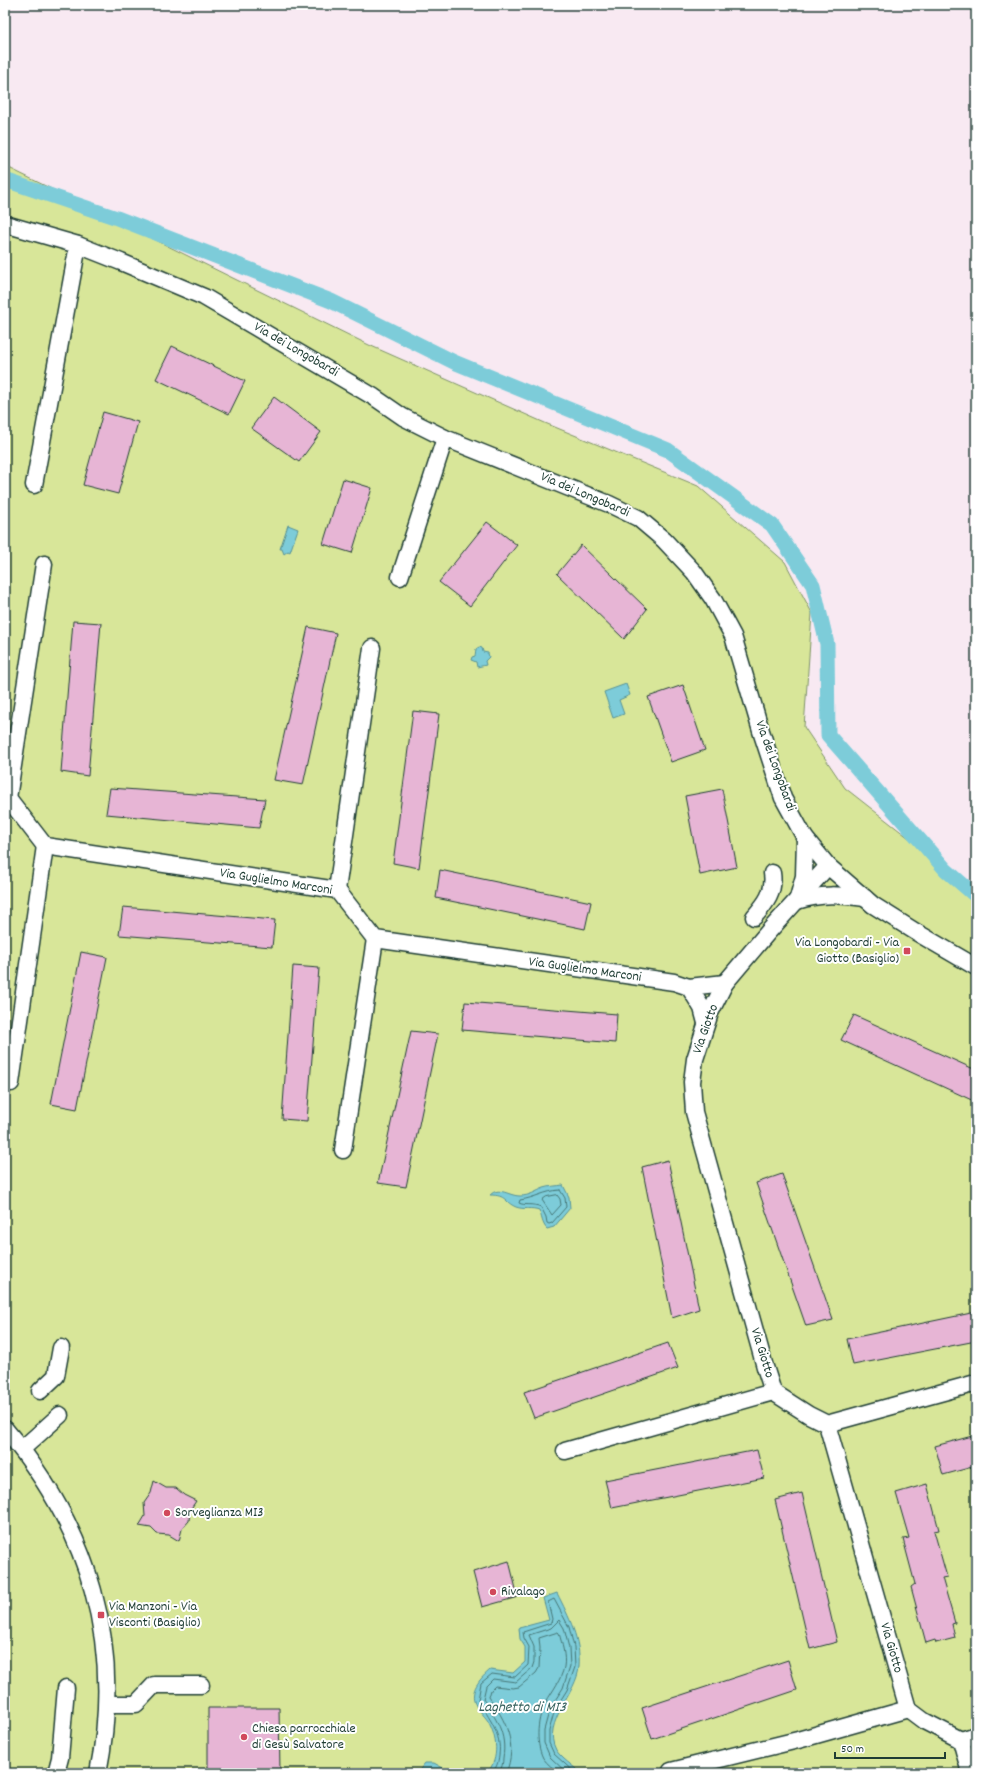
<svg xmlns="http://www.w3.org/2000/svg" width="981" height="1778" font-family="Dekko,sans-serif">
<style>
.green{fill:#d8e699;stroke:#7c9266}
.water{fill:#7dccd9;stroke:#579397}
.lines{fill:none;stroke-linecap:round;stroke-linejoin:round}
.shore{stroke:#457676;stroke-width:1}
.canal{stroke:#7dccd9;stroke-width:15}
.building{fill:#e7b5d5;stroke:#1f3d34}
.minor-casing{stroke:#1f3d34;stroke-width:19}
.minor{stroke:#fff;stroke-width:16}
.poi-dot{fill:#d1495b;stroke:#fff;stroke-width:1.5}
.labels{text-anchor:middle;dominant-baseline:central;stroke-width:4;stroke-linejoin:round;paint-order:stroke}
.street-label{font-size:14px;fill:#1f3d34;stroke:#fff}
.poi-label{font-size:14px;fill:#1f3d34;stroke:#fff;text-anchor:start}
.water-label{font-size:15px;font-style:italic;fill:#36615d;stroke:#fff}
</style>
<rect width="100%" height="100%" fill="#f8e9f2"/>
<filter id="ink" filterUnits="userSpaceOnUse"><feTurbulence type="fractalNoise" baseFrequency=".025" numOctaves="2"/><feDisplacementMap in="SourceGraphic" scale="8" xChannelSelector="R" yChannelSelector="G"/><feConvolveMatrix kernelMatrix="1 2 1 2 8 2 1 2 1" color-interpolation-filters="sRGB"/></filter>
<g filter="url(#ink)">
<!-- green -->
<path class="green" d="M5,166L369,345L545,423L698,486L785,562L812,613L804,727L845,788L914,842L976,901V1773H5Z"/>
<!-- water -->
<g class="water">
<path d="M288,525L298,529L290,552L288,551L284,554L282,549H280Z"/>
<path d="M479,647L482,648L483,652L488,653L489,657L485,661L486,665L477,667L476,662L471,660L472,657L475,656L476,649Z"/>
<path d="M626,684L630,695L619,700L624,714L613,718L604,692Z"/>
<path d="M563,1185L569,1197L570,1208L554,1227L547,1229C542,1224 542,1217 539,1210C531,1207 524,1210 516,1207C504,1202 507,1195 490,1195C499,1186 509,1196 520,1196C530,1196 536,1191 544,1188C550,1186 557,1186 563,1185Z"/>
<path d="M557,1593C569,1617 581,1640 579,1666C578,1693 541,1722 556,1750C561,1758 573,1766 581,1773H487C500,1758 497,1737 488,1721C484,1715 476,1708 474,1701C471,1688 481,1678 490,1670L513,1673L525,1662V1647L520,1639L519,1628L549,1620L543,1598Z"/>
<path d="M425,1763H434L452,1773H417Z"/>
</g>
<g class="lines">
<!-- shore -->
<g class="shore">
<path d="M560,1190L565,1198L566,1207L552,1223L549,1224L547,1223L546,1217L541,1207C533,1203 524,1206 519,1203L520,1200C535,1198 544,1191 560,1190Z"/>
<path d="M557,1195L560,1199L561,1205L552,1215L542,1200L546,1197Z"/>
<path d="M492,1773C497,1767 498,1763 499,1755C502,1734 489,1718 478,1700L481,1683L492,1674L515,1677L528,1665L529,1647L524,1638L523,1632L551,1623L552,1619L548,1602L554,1599L569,1627L574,1647L575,1667L567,1690L555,1709L549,1731V1743L554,1754L575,1773"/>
<path d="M499,1773C502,1768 503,1763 503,1758C507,1733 496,1719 483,1699L486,1686L493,1679L516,1682L532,1668L534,1662V1647L529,1635L551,1628L559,1620L564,1628L569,1648L570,1666L563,1688L550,1708L544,1730V1743L550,1757L567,1773"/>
<path d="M506,1773C518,1744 506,1721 489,1697L491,1690L495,1686L513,1688L519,1687L536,1673L539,1668L540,1648L539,1638L558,1632L559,1633C562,1644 566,1656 564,1667C561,1680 553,1690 546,1702C537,1717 535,1742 543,1758C547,1764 554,1769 559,1773"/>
</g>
<!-- canal -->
<path class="canal" d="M5,180L117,218L331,301L454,362L668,450L772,525L813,585L827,644L828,735L946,870L976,896"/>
</g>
<!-- building -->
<g class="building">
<path d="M172,346L245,381L229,414L156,379Z"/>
<path d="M274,397L321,432L299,462L251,428Z"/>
<path d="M103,412L138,422L118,494L83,485Z"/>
<path d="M343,479L372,488L352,553L323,544Z"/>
<path d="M487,522L517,545L470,606L439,582Z"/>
<path d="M581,545L647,609L624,639L557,574Z"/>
<path d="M73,621L101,623L88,776L61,772Z"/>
<path d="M308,627L336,633L303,785L274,780Z"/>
<path d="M683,685L705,750L671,762L648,697Z"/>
<path d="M413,711L439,714L419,868L393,863Z"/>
<path d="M110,788L265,799L259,828L106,814Z"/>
<path d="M722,789L737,867L700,875L685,796Z"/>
<path d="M440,870L591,902L585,929L436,898Z"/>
<path d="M123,907L275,920L272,947L119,935Z"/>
<path d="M81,952L107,957L77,1109L51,1104Z"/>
<path d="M293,966L319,968L307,1121L282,1119Z"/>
<path d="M465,1002L617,1014L615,1043L462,1030Z"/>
<path d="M854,1015L976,1070V1102L841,1040Z"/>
<path d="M411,1031L438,1034L406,1187L378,1183Z"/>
<path d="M668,1160L699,1309L672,1318L642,1167Z"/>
<path d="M782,1174L833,1320L806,1326L756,1183Z"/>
<path d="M976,1312V1341L853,1365L847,1339Z"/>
<path d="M668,1343L678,1368L534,1418L524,1392Z"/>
<path d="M976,1435V1466L943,1475L935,1446Z"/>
<path d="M757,1450L764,1478L612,1508L605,1480Z"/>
<path d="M154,1481L166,1488H176L184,1495L196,1501L190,1510L189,1521L182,1529L179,1541L169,1535L157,1534L151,1528L139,1526L145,1516L144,1503L151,1493Z"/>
<path d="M927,1484L939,1530L934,1531L947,1577L942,1578L955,1623L952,1624L955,1638L936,1643L935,1640L926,1643L911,1587L915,1584L903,1539L909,1538L896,1493Z"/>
<path d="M802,1493L837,1642L810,1649L775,1500Z"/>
<path d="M509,1561L518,1597L482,1607L473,1572Z"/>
<path d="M788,1660L797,1690L652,1739L642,1708Z"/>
<path d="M208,1708H279L280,1773H208Z"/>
</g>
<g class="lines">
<defs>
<g id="minor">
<path d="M5,224L78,245L121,262L204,297L374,397L403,417L445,438L609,504L638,518L664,540L694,572L713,599L733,636L761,731L783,798L805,838L828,866L873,905L916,932L976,967"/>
<path d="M34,485L78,245"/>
<path d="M400,577L445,438"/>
<path d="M5,798H8L45,846L337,890L375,939L674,982L689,987L725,983"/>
<path d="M8,798L44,564"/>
<path d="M828,866L769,931L725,983L710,1013L695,1059L692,1082L694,1112L765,1367L773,1392L809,1415L827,1424L908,1709L924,1721L961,1740L970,1773"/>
<path d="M337,890L372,648"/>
<path d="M798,898L804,876L805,838"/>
<path d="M797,901C822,893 840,895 865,898"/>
<path d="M754,917C766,903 775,892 772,873"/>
<path d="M689,987L702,1008L706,1023"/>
<path d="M11,1083L45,846"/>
<path d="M343,1150L375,939"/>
<path d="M40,1391L56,1376L61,1348"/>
<path d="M827,1424L976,1383"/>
<path d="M5,1429C89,1528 124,1644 98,1773"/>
<path d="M22,1449L60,1415"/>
<path d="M565,1451L773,1392"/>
<path d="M107,1704H136L154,1685H201"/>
<path d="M961,1740L976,1735"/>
<path d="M671,1771L798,1740L908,1709"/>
<path d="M56,1773L60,1758L66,1688"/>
</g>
</defs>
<!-- minor casing -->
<use href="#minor" class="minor-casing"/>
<!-- minor -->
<use href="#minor" class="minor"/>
</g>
</g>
<!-- markers -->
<g class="poi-dot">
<rect x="903" y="947" width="8" height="8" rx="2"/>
<circle cx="167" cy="1513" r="4"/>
<circle cx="493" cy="1592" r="4"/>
<rect x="97" y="1611" width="8" height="8" rx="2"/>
<circle cx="244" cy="1737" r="4"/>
</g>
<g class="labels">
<!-- street labels -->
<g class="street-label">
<text transform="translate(296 350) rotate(30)">Via dei Longobardi</text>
<text transform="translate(585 495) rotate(23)">Via dei Longobardi</text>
<text transform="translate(775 766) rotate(70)">Via dei Longobardi</text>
<text transform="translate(276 882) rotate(9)">Via Guglielmo Marconi</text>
<text transform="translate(585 970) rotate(8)">Via Guglielmo Marconi</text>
<text transform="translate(706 1029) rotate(-70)">Via Giotto</text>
<text transform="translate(762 1353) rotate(73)">Via Giotto</text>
<text transform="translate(891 1648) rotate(74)">Via Giotto</text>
</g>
<!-- poi labels -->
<g class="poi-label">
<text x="899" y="943" text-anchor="end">Via Longobardi - Via<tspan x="899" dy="16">Giotto (Basiglio)</tspan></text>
<text x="175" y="1513">Sorveglianza MI3</text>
<text x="501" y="1592">Rivalago</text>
<text x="109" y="1607">Via Manzoni - Via<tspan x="109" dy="16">Visconti (Basiglio)</tspan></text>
<text x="252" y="1729">Chiesa parrocchiale<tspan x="252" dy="16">di Gesù Salvatore</tspan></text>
</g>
<!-- water labels -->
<g class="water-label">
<text x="522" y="1708">Laghetto di MI3</text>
</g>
</g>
<!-- margin -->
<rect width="981" height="1778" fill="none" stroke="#fff" stroke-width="20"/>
<rect x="10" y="10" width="961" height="1758" fill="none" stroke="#1f3d34" stroke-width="1.5" filter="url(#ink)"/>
<!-- scale -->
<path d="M835 1752v6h110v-6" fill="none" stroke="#1f3d34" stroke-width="2"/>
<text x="841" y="1752" font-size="12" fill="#1f3d34" stroke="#ffffff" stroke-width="3" paint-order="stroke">50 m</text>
</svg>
